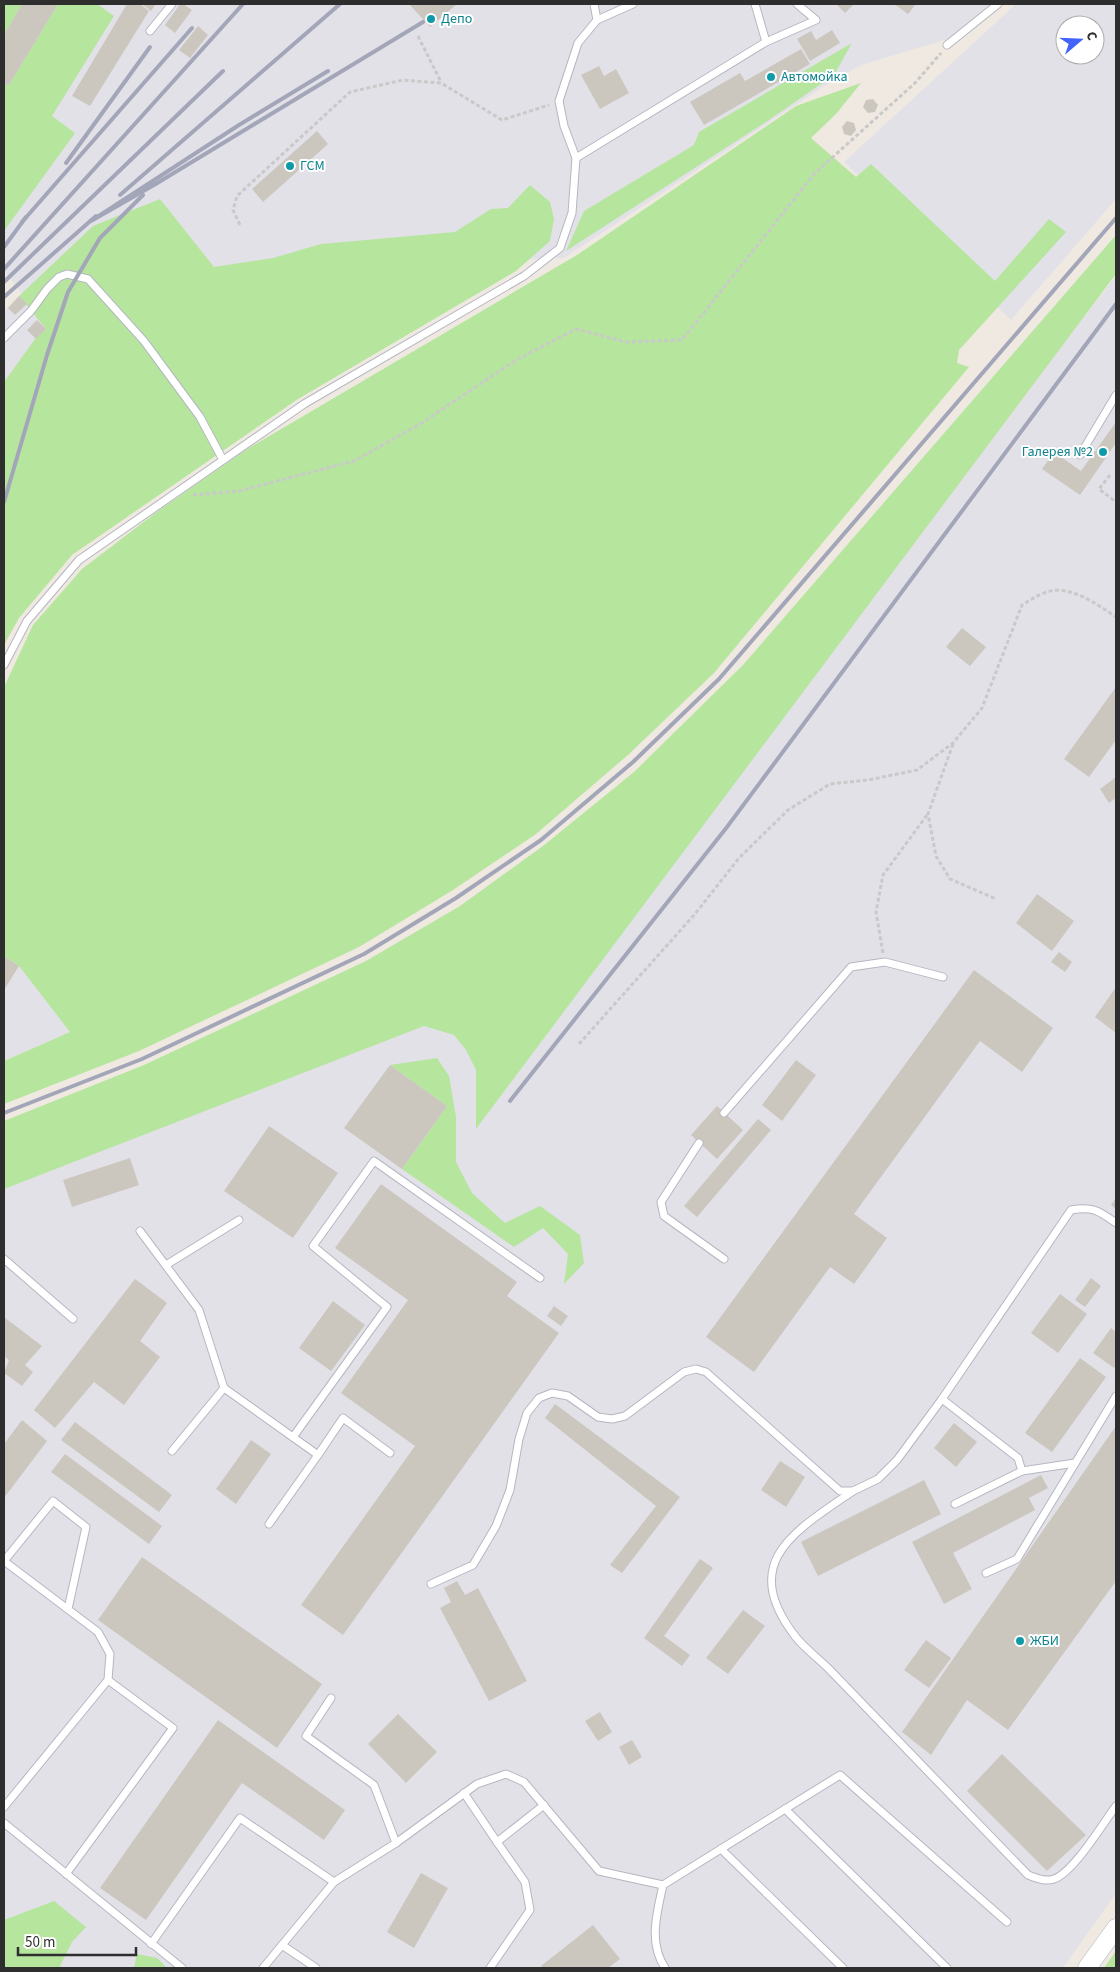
<svg xmlns="http://www.w3.org/2000/svg" width="1120" height="1972" font-family="'Source Sans 3',sans-serif">
<style>
.industrial{fill:#e3e1e8;fill-rule:evenodd}
.green{fill:#b6e59e}
.building{fill:#cbc7bf}
.lines{fill:none;stroke-linecap:round;stroke-linejoin:round}
.service-casing{stroke:#b4b7c1;stroke-width:9}
.tertiary-casing{stroke:#b4b7c1;stroke-width:19}
.path{stroke:#c9c9c9;stroke-width:3;stroke-dasharray:4 2.5;stroke-linecap:butt}
.service{stroke:#fff;stroke-width:7}
.tertiary{stroke:#fff;stroke-width:18}
.rail{stroke:#a3a6b8;stroke-width:4}
.culture-dot{fill:#0f9aa8;stroke:#fff;stroke-width:2}
.labels{text-anchor:middle;dominant-baseline:central;stroke-width:4;stroke-linejoin:round;paint-order:stroke}
.culture-label{font-size:14px;fill:#0d838f;stroke:#fff;text-anchor:start}
</style>
<rect width="100%" height="100%" fill="#efe9e1"/>
<!-- industrial -->
<g class="industrial">
<path d="M4,4H991L948,39L861,65L821,88L564,258L207,272L49,327L4,382V311L22,294L4,270Z"/>
<path d="M1016,4H1116V199L1011,320L844,162ZM1065,25H1095V55H1065Z"/>
<path d="M1116,276V1893L1063,1968H4V1165L436,1012L499,1069Z"/>
<path d="M4,956L19,966L70,1032L4,1061Z"/>
</g>
<!-- green -->
<g class="green">
<path d="M4,4H22L4,35Z"/>
<path d="M58,4H97L114,16L52,116L75,133L4,231V83L9,85Z"/>
<path d="M852,43L834,75L766,122L566,251L584,211L694,145L699,132Z"/>
<path d="M861,83L836,114L811,138L856,177L871,164L995,281L1049,219L1066,232L959,350L957,363L969,367L714,673L629,754L536,834L453,890L359,947L139,1051L4,1104V1061L70,1032L19,966L4,956V687L33,625L82,569L158,511L247,449L577,255L796,106Z"/>
<path d="M530,185L550,202L554,219L550,241L516,271L298,399L72,555L19,618L4,645V382L35,339L46,329L19,296L93,226L160,199L214,267L273,258L321,244L455,232L491,209L508,208Z"/>
<path d="M1116,235V274L476,1129V1070L466,1050L454,1035L424,1026L4,1189V1121L144,1065L366,961L460,906L543,846L634,772L743,665Z"/>
<path d="M437,1058L449,1076L456,1117V1162L472,1193L505,1223L540,1206L580,1235L584,1263L564,1284L568,1254L543,1228L514,1247L402,1169L447,1106L390,1065Z"/>
<path d="M54,1901L86,1927L72,1942L60,1966L62,1968H4V1920Z"/>
<path d="M1116,1951V1968H1104Z"/>
<path d="M137,1954L157,1958L167,1968H134Z"/>
</g>
<!-- building -->
<g class="building">
<path d="M22,4H58L9,85L4,83V35Z"/>
<path d="M127,4H140L149,11L90,106L72,96Z"/>
<path d="M142,4H156L151,11Z"/>
<path d="M180,4H183L192,10L175,33L165,25Z"/>
<path d="M409,4H457L430,27Z"/>
<path d="M836,4H854L845,13Z"/>
<path d="M894,4H916L908,14Z"/>
<path d="M198,26L208,35L190,58L179,50Z"/>
<path d="M832,30L840,43L810,61L797,39L811,31L816,40Z"/>
<path d="M801,49L810,64L704,125L690,102L740,73L745,81Z"/>
<path d="M599,66L604,76L616,69L629,93L600,109L581,75Z"/>
<path d="M873,99L878,105L875,112L868,113L863,107L866,100Z"/>
<path d="M847,121L854,123L856,130L851,136L844,134L842,127Z"/>
<path d="M317,131L328,144L263,202L252,189Z"/>
<path d="M19,296L27,304L15,315L8,308Z"/>
<path d="M37,320L46,329L36,339L27,330Z"/>
<path d="M1116,422V443L1080,495L1042,469L1054,452L1081,471Z"/>
<path d="M962,628L986,647L970,666L946,647Z"/>
<path d="M1116,687V740L1089,777L1064,759Z"/>
<path d="M1116,777V798L1109,803L1100,789Z"/>
<path d="M1037,894L1074,921L1052,951L1016,923Z"/>
<path d="M1059,952L1072,962L1065,972L1051,962Z"/>
<path d="M4,956L19,966L4,990Z"/>
<path d="M974,970L1053,1028L1022,1072L980,1041L854,1214L887,1238L854,1284L830,1267L754,1372L706,1337Z"/>
<path d="M1116,987V1033L1095,1017Z"/>
<path d="M796,1060L816,1075L782,1121L762,1105Z"/>
<path d="M390,1065L447,1106L402,1169L344,1128Z"/>
<path d="M717,1106L743,1130L717,1159L691,1135Z"/>
<path d="M758,1119L771,1130L697,1217L684,1206Z"/>
<path d="M269,1126L338,1173L293,1238L224,1191Z"/>
<path d="M130,1158L139,1185L72,1207L63,1180Z"/>
<path d="M381,1184L517,1282L507,1296L559,1333L343,1635L301,1605L415,1446L341,1393L408,1300L335,1248Z"/>
<path d="M1116,1198V1209L1111,1205Z"/>
<path d="M1091,1278L1101,1286L1085,1307L1075,1300Z"/>
<path d="M135,1279L167,1303L140,1341L160,1357L124,1405L94,1382L55,1428L34,1410Z"/>
<path d="M1060,1294L1087,1314L1058,1353L1031,1333Z"/>
<path d="M333,1301L365,1325L331,1371L299,1348Z"/>
<path d="M554,1306L568,1316L561,1326L547,1316Z"/>
<path d="M4,1317L42,1346L25,1365L33,1372L22,1386L4,1373L9,1360L4,1356Z"/>
<path d="M1111,1328L1116,1332V1366L1114,1368L1093,1353Z"/>
<path d="M1080,1358L1106,1377L1052,1452L1025,1433Z"/>
<path d="M555,1404L680,1497L622,1573L610,1565L656,1506L545,1418Z"/>
<path d="M22,1420L47,1441L4,1498V1444Z"/>
<path d="M75,1422L172,1495L159,1512L61,1440Z"/>
<path d="M954,1423L977,1442L956,1467L934,1448Z"/>
<path d="M1116,1426V1581L1008,1730L967,1700L931,1755L902,1732Z"/>
<path d="M251,1440L271,1454L236,1504L216,1489Z"/>
<path d="M65,1454L162,1526L149,1544L51,1472Z"/>
<path d="M780,1461L805,1477L786,1507L761,1490Z"/>
<path d="M1041,1475L1048,1488L1029,1498L1035,1510L953,1553L972,1589L944,1604L912,1542Z"/>
<path d="M924,1480L941,1514L818,1576L801,1542Z"/>
<path d="M142,1557L322,1684L277,1748L98,1620Z"/>
<path d="M700,1559L713,1568L664,1636L690,1655L682,1666L644,1638Z"/>
<path d="M457,1581L465,1595L478,1588L527,1681L489,1701L440,1608L451,1602L444,1588Z"/>
<path d="M743,1610L765,1626L728,1674L706,1658Z"/>
<path d="M926,1640L951,1658L929,1688L904,1670Z"/>
<path d="M600,1712L612,1732L598,1741L585,1721Z"/>
<path d="M398,1714L437,1752L406,1783L368,1744Z"/>
<path d="M218,1720L345,1810L324,1840L242,1783L146,1920L100,1888Z"/>
<path d="M632,1740L642,1757L629,1765L619,1747Z"/>
<path d="M1002,1754L1086,1835L1047,1871L967,1791Z"/>
<path d="M421,1873L448,1888L414,1948L387,1932Z"/>
<path d="M593,1925L620,1959L608,1968H542L541,1966Z"/>
</g>
<g class="lines">
<defs>
<g id="service">
<path d="M594,4L597,20"/>
<path d="M150,31L172,4"/>
<path d="M766,42L816,20L797,4"/>
<path d="M947,45L998,4"/>
<path d="M576,158L766,42L755,4"/>
<path d="M4,338L31,311L47,289L59,277L67,274L88,279L144,341L200,417L223,460"/>
<path d="M1080,455L1116,395"/>
<path d="M4,665L27,621L79,560L304,404L524,276L560,248L572,213L576,158L564,126L559,101L578,43L597,20L633,4"/>
<path d="M724,1113L851,967L885,962L943,977"/>
<path d="M699,1143L661,1202L664,1216L724,1259"/>
<path d="M140,1231L199,1310L224,1388L318,1455L343,1418L390,1453"/>
<path d="M4,1259L73,1319"/>
<path d="M166,1265L239,1220"/>
<path d="M942,1399L1018,1458L1022,1471L955,1504"/>
<path d="M293,1437L387,1307L313,1246L374,1161L540,1278"/>
<path d="M172,1451L224,1388"/>
<path d="M1022,1471L1075,1463"/>
<path d="M853,1491C795,1531 738,1562 795,1636C804,1648 818,1658 828,1668L1028,1875C1036,1878 1045,1882 1054,1879C1074,1872 1103,1823 1116,1806"/>
<path d="M269,1524L318,1455"/>
<path d="M4,1561L53,1501L86,1527L68,1609"/>
<path d="M4,1561L98,1632L110,1654L108,1680"/>
<path d="M986,1573L1017,1559L1116,1396"/>
<path d="M431,1584L473,1565L496,1526L510,1490L519,1439L527,1413L539,1398L552,1393L568,1396L598,1417L612,1419L625,1416L684,1372L696,1369L706,1372L840,1491H853L878,1479L897,1460L942,1399L1071,1210C1093,1206 1099,1211 1116,1223"/>
<path d="M331,1698L306,1736L374,1785L396,1843"/>
<path d="M464,1793L497,1842"/>
<path d="M4,1807L108,1680L173,1728L66,1874"/>
<path d="M785,1809L947,1968"/>
<path d="M4,1823L182,1968"/>
<path d="M721,1849L843,1968"/>
<path d="M151,1944L240,1818L334,1882"/>
<path d="M282,1945L316,1968"/>
<path d="M263,1968L334,1882L396,1843L477,1784L506,1774L524,1782L599,1871L663,1885"/>
<path d="M490,1968L530,1910L525,1882L497,1842L544,1805"/>
<path d="M665,1968C648,1942 657,1913 663,1885L840,1775L1007,1922"/>
</g>
<path id="tertiary" d="M1087,1968L1116,1928"/>
</defs>
<!-- service casing -->
<use href="#service" class="service-casing"/>
<!-- tertiary casing -->
<use href="#tertiary" class="tertiary-casing"/>
<!-- path -->
<g class="path">
<path d="M418,36L441,82"/>
<path d="M240,225L233,210L237,196L350,92L403,80L441,83L502,120L549,105"/>
<path d="M1110,475L1099,489L1116,502"/>
<path d="M193,495L239,491L354,461L420,424L516,360L576,329L626,342L682,340L814,174L915,83L941,53"/>
<path d="M953,744L928,814L936,856L950,879L996,899"/>
<path d="M883,953L876,912L883,875L927,815"/>
<path d="M579,1044L695,914L739,858L788,810L830,784L868,780L917,770L953,743L982,708L1022,605C1030,600 1038,595 1047,592C1070,584 1098,605 1116,617"/>
</g>
<!-- service -->
<use href="#service" class="service"/>
<!-- tertiary -->
<use href="#tertiary" class="tertiary"/>
<!-- rail -->
<g class="rail">
<path d="M328,71L239,125L91,221L154,185L423,22"/>
<path d="M66,163L150,47"/>
<path d="M120,195L340,4"/>
<path d="M22,222L192,28"/>
<path d="M4,247L26,217"/>
<path d="M4,269L243,4"/>
<path d="M4,282L223,71"/>
<path d="M4,297L96,216"/>
<path d="M4,502L47,355L68,292L100,238L143,195"/>
<path d="M510,1101L727,827L1116,304"/>
<path d="M4,1113L142,1059L364,954L456,898L541,840L633,762L719,679L1116,218"/>
</g>
</g>
<!-- markers -->
<g class="culture-dot">
<circle cx="431" cy="19" r="5"/>
<circle cx="771" cy="77" r="5"/>
<circle cx="290" cy="166" r="5"/>
<circle cx="1103" cy="452" r="5"/>
<circle cx="1020" cy="1641" r="5"/>
</g>
<g class="labels">
<!-- culture labels -->
<g class="culture-label">
<text x="441" y="19">Депо</text>
<text x="781" y="77">Автомойка</text>
<text x="300" y="166">ГСМ</text>
<text x="1093" y="452" text-anchor="end">Галерея №2</text>
<text x="1030" y="1641">ЖБИ</text>
</g>
</g>
<!-- border -->
<rect width="1120" height="1972" fill="none" stroke="#2e2e2e" stroke-width="10"/>
<!-- north arrow -->
<g transform="translate(1080 40) rotate(71)"><circle r="24" fill="#ffffff" stroke="#ababab"/>
<path d="M0-4L9 19L0 12L-9 19Z" fill="#4264fb"/>
<text y="-8" font-size="14" font-weight="bold" text-anchor="middle" fill="#2e2e2e">С</text>
</g>
<!-- scale -->
<path d="M18 1947v8h118v-8" fill="none" stroke="#2e2e2e" stroke-width="2.5"/>
<text x="25" y="1947" font-size="15" fill="#2e2e2e" stroke="#ffffff" stroke-width="4" paint-order="stroke">50 m</text>
</svg>
